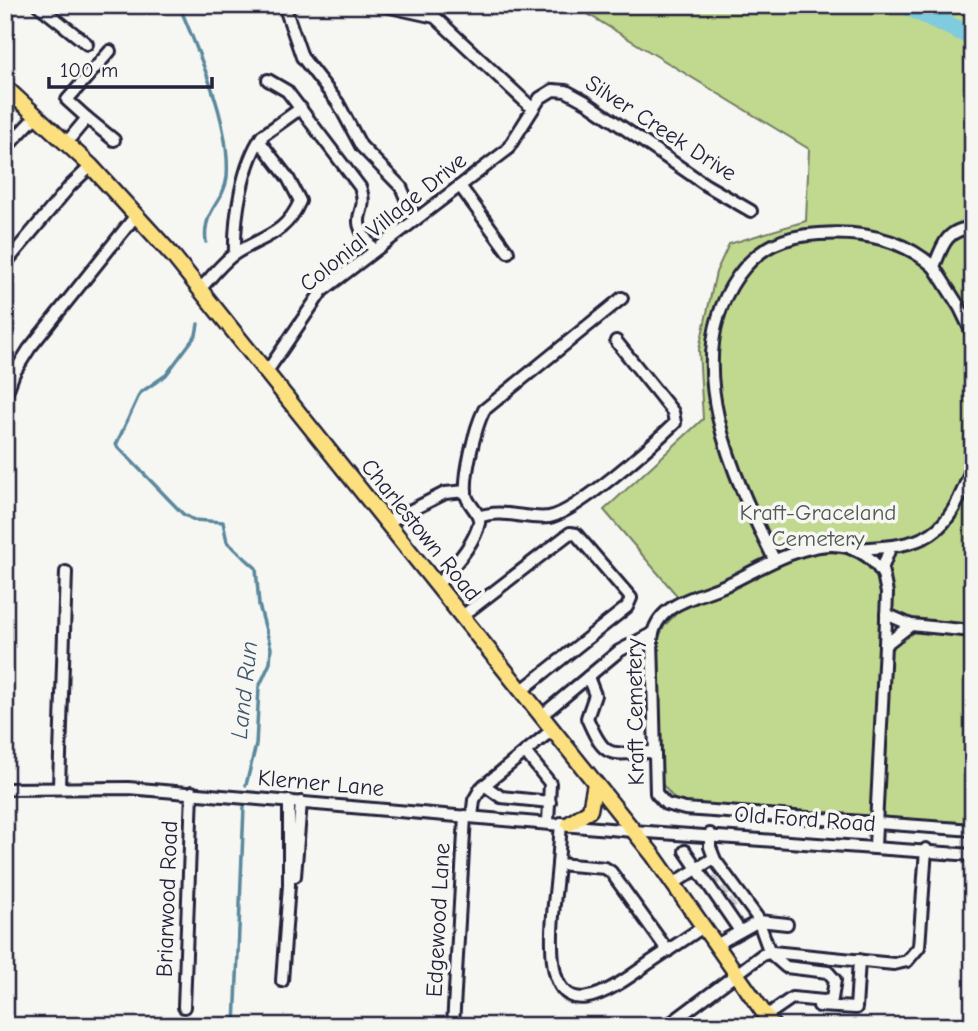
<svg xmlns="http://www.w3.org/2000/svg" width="978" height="1031" font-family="'Comic Neue',sans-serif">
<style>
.green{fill:#c1d88f;stroke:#727d65;stroke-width:2}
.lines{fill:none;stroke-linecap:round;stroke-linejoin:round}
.stream{stroke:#5a889d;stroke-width:3.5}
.river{stroke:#7fccde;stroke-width:19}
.minor-tunnel{stroke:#cccccd;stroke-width:10;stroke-dasharray:10 5;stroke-linecap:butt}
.minor-casing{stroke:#22223b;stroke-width:16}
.major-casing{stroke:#22223b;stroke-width:19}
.minor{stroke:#f6f6f2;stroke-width:10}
.major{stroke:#fce080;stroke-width:14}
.labels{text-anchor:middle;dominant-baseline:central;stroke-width:7;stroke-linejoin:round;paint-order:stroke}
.street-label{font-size:23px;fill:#22223b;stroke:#f6f6f2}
.park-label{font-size:23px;fill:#525954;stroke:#f6f6f2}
.water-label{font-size:24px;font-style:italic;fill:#3e556c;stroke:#f6f6f2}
</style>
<rect width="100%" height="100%" fill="#f6f6f2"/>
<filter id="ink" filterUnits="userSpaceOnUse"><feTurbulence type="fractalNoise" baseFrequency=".0143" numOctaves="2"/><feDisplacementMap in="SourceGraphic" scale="14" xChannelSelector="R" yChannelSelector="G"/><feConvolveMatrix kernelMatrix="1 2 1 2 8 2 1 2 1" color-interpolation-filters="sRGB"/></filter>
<g filter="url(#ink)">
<!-- green -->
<path class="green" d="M573,5H973V832L679,805L658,779V638L665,625L685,605L604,510L703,419L699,349L716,272L729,244L806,221L809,149Z"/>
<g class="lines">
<!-- stream -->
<g class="stream">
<path d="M179,5C199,54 231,123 227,177C224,203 202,210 206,242"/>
<path d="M198,324L196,335L166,375L140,393L116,445L183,514L194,520L223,522L227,542L256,568L259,605L271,648L270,663L259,687L256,745L246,785"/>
<path d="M235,1026L244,807"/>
</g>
<!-- river -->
<path class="river" d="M905,5L973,37"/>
<!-- minor-tunnel -->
<g class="minor-tunnel">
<path d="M709,884L720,877"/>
<path d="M718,896L728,889"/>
<path d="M726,908L737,900"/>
</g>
<defs>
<g id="minor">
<path d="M38,5L87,44"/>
<path d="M284,5L302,57L338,103L361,146L401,187L415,219"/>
<path d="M381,5L435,17L532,108"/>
<path d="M268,80L287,91L360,187C371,218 343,211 374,250"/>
<path d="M87,118L114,140"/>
<path d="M67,142L87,118L67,100L110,51"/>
<path d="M5,149L37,115"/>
<path d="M460,186L508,252"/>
<path d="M973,228C947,228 942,246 934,267L960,308L973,335"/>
<path d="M235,253C234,218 242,165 262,136"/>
<path d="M5,264L70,186L91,166"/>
<path d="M200,289C211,278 223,261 236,253C264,236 286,234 300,201L288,178L261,143L262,136L301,108"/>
<path d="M266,373L322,291L507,150L540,98L553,90L566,91L586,102L706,185L751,211"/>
<path d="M5,397L14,373L29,349L137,214"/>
<path d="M479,517C503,508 525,520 549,517C577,512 652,445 675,423L673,412L616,341"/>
<path d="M386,523L445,493L466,491"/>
<path d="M852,549C928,546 947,539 973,464"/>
<path d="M774,559C734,478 678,361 738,276C759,247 783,236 819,234C861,231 902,238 934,267"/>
<path d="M882,573C845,515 773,562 730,583C702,597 655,601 652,640L656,793L666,804L685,809L973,830"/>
<path d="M437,586C451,568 474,546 479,523C481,512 467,505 466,494C464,474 475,428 484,410L622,298"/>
<path d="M886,614L911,625L973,631"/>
<path d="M461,617L570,533L576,534L631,598L627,607L521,691"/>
<path d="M885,645L887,593L882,569L890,548"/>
<path d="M588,677L595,695L587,718C606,762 609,753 654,752"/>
<path d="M541,716L619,651L653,633"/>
<path d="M525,752L550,783L548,822"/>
<path d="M484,785L501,797L550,802"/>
<path d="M59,786L66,572"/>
<path d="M5,789L128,788L633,831L973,855"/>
<path d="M472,817L474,800L481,788L552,730"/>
<path d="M710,834V847L715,860L757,917L770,953L786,967L828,972L835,980L832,999L824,1001L792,998L766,1016"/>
<path d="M875,846L885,645L911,625"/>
<path d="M685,851L740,931"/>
<path d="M558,864L561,823"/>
<path d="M295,876L301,802"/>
<path d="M673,884L714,858"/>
<path d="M716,945L759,921L787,924"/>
<path d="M668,951L611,872L605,868L558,864C556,891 551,918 552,945C553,1031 608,993 649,963C667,951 685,939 703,927"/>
<path d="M282,981L289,885V801"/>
<path d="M819,1006L856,1008L859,960"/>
<path d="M184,1007L192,792"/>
<path d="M453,1026L465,816"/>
<path d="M667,1026L762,955L772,952L894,964L907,961L919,947L926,849"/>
</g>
<g id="major">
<path d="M5,87L91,166L174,257L653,855L773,1026"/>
<path d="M569,824L590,810L595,783"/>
</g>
</defs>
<!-- minor casing -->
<use href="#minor" class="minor-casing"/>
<!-- major casing -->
<use href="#major" class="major-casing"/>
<!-- minor -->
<use href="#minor" class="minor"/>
<!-- major -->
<use href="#major" class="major"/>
</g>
</g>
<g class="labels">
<!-- street labels -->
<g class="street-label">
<text transform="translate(661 128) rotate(33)">Silver Creek Drive</text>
<text transform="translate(383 222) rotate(-39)">Colonial Village Drive</text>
<text transform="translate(421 530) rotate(51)">Charlestown Road</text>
<text transform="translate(635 712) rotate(-91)">Kraft Cemetery</text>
<text transform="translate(321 783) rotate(5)">Klerner Lane</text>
<text transform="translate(805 819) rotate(4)">Old Ford Road</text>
<text transform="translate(167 899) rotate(-88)">Briarwood Road</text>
<text transform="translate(438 920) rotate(-87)">Edgewood Lane</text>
</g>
<!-- park labels -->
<g class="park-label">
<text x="818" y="512">Kraft-Graceland<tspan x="818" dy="26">Cemetery</tspan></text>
</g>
<!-- water labels -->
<g class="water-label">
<text transform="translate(244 690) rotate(-84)">Land Run</text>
</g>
</g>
<!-- margin -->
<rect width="978" height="1031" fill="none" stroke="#f6f6f2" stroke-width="28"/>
<rect x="14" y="14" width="950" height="1003" fill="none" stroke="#22223b" stroke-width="2.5" filter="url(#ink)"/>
<!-- scale -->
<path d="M49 77v10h163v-10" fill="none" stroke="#22223b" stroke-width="3.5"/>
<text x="60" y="77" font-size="21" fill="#22223b" stroke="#f6f6f2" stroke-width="5" paint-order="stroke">100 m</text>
</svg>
